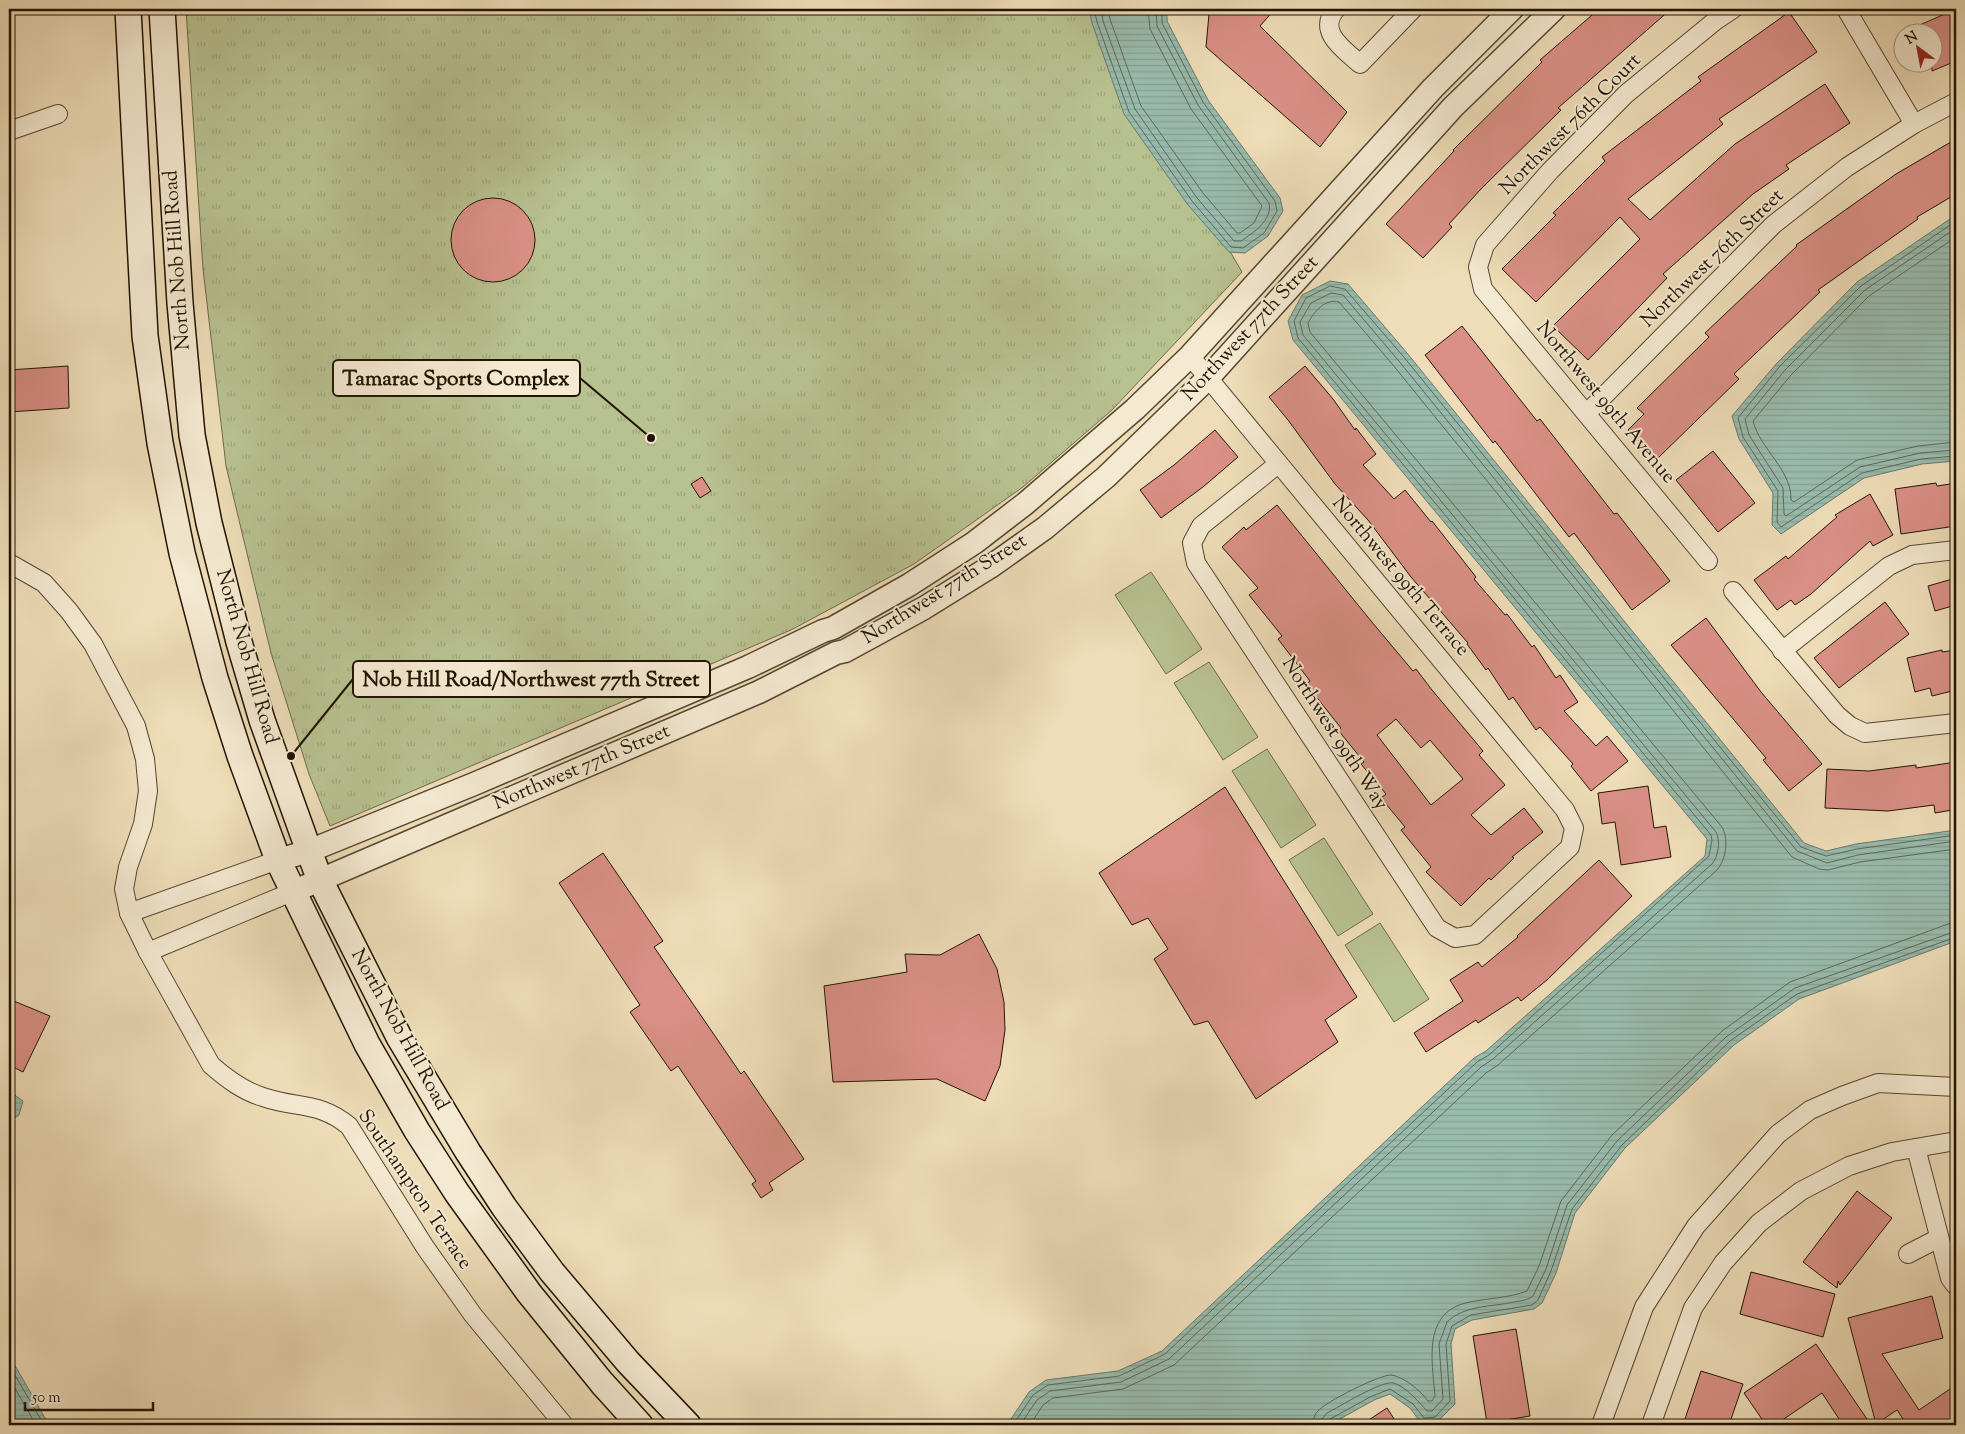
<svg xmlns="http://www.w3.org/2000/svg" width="1965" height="1434" font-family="'Sorts Mill Goudy',serif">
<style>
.green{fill:#b8c190;stroke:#6c6a4a}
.park{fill:url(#park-tufts);stroke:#6c6a4a}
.water{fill:url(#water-rules);stroke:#69796a}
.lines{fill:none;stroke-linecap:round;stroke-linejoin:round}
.shore{stroke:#5d6858;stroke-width:1}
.building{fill:#da9087;stroke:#211403;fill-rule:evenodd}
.minor-casing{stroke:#544630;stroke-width:20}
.tertiary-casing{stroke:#544630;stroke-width:25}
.secondary-casing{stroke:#211403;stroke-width:28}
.minor{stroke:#f4e9d1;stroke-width:18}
.tertiary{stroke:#f4e9d1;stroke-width:22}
.secondary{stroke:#f4e9d1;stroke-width:25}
.labels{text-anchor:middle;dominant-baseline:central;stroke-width:4;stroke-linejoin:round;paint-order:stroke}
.street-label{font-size:20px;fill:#211403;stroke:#f4e9d1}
.leader{fill:none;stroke:#211403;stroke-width:2}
.callout-dot{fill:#211403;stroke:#f4e9d1;stroke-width:2}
.callout{fill:#f4e9d1;stroke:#211403;stroke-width:2}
.callout-label{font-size:21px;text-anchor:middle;font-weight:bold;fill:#211403}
</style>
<defs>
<pattern id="park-tufts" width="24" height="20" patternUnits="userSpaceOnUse" patternTransform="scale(1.25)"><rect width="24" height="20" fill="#b8c190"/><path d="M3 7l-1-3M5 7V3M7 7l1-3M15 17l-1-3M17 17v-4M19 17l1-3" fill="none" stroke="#9ea57b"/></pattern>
<pattern id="water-rules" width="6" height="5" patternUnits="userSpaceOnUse" patternTransform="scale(1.25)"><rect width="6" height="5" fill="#99bcae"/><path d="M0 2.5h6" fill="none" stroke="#84a194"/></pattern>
</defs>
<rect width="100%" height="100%" fill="#eeddb8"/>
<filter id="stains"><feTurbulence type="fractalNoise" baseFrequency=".004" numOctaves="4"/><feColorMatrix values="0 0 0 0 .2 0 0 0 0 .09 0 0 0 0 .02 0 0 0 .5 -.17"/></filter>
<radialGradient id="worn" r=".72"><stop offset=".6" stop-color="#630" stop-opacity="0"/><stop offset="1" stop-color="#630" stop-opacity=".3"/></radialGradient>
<!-- green -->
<g class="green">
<path d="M1151,572L1202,649L1166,674L1115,595Z"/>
<path d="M1209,662L1258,737L1223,760L1174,683Z"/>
<path d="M1267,749L1316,825L1281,848L1232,771Z"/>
<path d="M1324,838L1373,914L1338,936L1289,860Z"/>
<path d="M1380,923L1429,999L1394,1022L1345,945Z"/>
</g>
<!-- park -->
<path class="park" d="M186,9H1089L1242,272L1112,410L1023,487L914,564L791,630L330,826L309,774L271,653L226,466L203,269Z"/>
<!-- water -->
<g class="water">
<path d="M1089,9H1167V21L1208,100L1280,198L1283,211L1268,236L1245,253L1229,252L1188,205L1124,114L1092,23Z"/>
<path d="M1956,215V461L1922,464L1864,478L1781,534L1772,525L1773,493L1739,439L1732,416L1777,363L1857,282Z"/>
<path d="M1330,281L1348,284L1407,353L1804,843L1826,851L1856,844L1956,830V941L1799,999L1734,1045L1625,1148L1575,1213L1556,1273L1542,1303L1534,1309L1472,1320L1455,1329L1451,1344L1455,1404L1437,1422L1421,1423L1410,1408L1390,1394L1374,1400L1329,1425H1007L1029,1392L1046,1380L1118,1371L1162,1351L1474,1058L1486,1051L1705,856L1707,839L1293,340L1288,321L1302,295Z"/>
<path d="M9,1091L23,1101L19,1115L9,1122Z"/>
<path d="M9,1355L49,1425H9Z"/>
</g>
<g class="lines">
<!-- shore -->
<g class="shore">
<path d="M1094,9L1097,22L1129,112L1192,201L1231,247L1243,248L1264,233L1277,211L1275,201L1203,102L1162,23V9"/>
<path d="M1101,9L1103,21L1135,109L1197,198L1234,241H1241C1253,233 1273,220 1269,203L1198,105L1157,26L1156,9"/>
<path d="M1108,9L1110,19L1141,106L1203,193L1237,233H1240L1254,223L1262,206L1191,109L1150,29L1148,9"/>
<path d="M1956,221L1861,286L1780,366L1738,418L1743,437L1778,491L1777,522L1781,527L1862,473L1921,459L1956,456"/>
<path d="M1956,228L1865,290L1785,370L1745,419L1749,435L1783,488L1784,514L1786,516L1860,467L1920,453L1956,450"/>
<path d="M1956,237L1869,296L1791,375L1753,421C1760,449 1792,470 1791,500L1794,502L1857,460L1918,446L1956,442"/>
<path d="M9,1365L44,1425"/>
<path d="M9,1378L36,1425"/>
<path d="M1013,1425L1033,1395L1048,1385L1119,1376L1165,1354L1477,1062L1489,1055L1709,856L1712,840L1711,835L1298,338L1294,321L1306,298L1330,286L1345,289L1403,356L1801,847L1826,856L1857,849L1956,835"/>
<path d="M1020,1425L1037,1400L1050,1391L1121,1382L1169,1359L1481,1067L1493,1059L1712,864C1718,857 1721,841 1716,832L1303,335L1300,322L1311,303L1331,293L1343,295L1398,360L1797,851L1827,863L1858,855L1956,841"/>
<path d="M1030,1425L1043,1405L1053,1398L1123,1389L1174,1365L1486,1073L1498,1065L1717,870C1726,860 1729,839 1722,827L1310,332L1308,323C1314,312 1325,298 1339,302L1393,365L1792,857L1819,869L1828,870L1860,862L1956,849"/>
<path d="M1313,1425C1313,1420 1314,1415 1318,1411C1325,1402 1379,1375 1391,1375C1403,1376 1421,1391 1428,1401H1432L1435,1396C1432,1360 1422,1311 1470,1302C1489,1298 1509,1298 1527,1291L1539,1266L1561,1201L1612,1135L1722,1031L1790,982L1948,924L1956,923"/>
<path d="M1321,1425L1322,1419L1327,1413C1339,1407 1382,1380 1394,1383C1407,1388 1418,1401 1427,1411H1432L1443,1399L1439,1344L1447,1322C1464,1305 1492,1307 1514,1302C1521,1301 1528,1300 1533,1296L1546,1269L1567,1205L1617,1141L1726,1037L1795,988L1956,931"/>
<path d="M1327,1425L1330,1419L1372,1396L1390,1389L1413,1404L1424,1418L1435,1417L1450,1401L1446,1344L1452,1326L1471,1315L1532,1305L1538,1300L1551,1271L1572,1209L1622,1145L1730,1041L1797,994L1956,937"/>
</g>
</g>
<!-- building -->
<g class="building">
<path d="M1214,9H1275L1260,26L1347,112L1320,147L1206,47L1209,14Z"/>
<path d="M1599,9H1671L1558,108L1561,110L1481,189L1449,224L1452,227L1423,258L1386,224L1454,151L1453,150L1542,62L1540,60Z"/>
<path d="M1956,9V61L1932,71V32H1904Z"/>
<path d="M1789,12L1817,52L1719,119L1723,124L1628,199L1650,220L1735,144L1825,84L1850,123L1786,165L1789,169L1753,194L1663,274L1667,278L1588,360L1553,326L1640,239L1620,217L1536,302L1502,269L1556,215L1553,213L1605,161L1602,157L1701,81L1698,77Z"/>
<path d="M1956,139V194L1917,217L1918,219L1818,290L1820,292L1734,374L1739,379L1657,459L1628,430L1644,414L1637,408L1709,337L1705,333L1797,246L1796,245L1896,174Z"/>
<circle cx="493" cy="240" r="42"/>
<path d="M1462,326L1537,421L1540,419L1614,514L1617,513L1670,581L1632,610L1574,533L1569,537L1495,441L1493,443L1425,355Z"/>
<path d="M68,366L69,408L9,412V370Z"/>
<path d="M1305,366L1333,399L1355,430L1356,428L1376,454L1363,465L1394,499L1405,490L1431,522L1432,521L1476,577L1474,579L1505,615L1507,614L1532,647L1534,645L1556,678L1560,675L1578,702L1564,711L1596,746L1607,736L1628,761L1591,791L1571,766L1573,764L1540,727L1536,730L1513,697L1509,700L1488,668L1486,670L1467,644L1468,643L1411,577L1368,520L1335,484L1288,420L1269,397Z"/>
<path d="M1215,430L1238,457L1203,487L1161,518L1140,490L1174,465Z"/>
<path d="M1713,451L1755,503L1718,532L1676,480Z"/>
<path d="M702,477L711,491L700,498L691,484Z"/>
<path d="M1936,483L1937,486L1956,483V526L1901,534L1895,489Z"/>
<path d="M1870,494L1893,535L1873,546L1870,541L1811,594L1795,605L1791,600L1777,610L1754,580L1786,556L1788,559L1837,517L1835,515Z"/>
<path d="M1277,505L1371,621L1413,671L1416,669L1432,690L1483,751L1479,755L1505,785L1471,815L1491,835L1524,808L1543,832L1512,857L1514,858L1491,880L1489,878L1461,906L1426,872L1431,867L1401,830L1405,827L1381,798L1386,794L1361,764L1364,762L1338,730L1341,728L1306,684L1310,681L1278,639L1282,636L1249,595L1258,588L1222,547L1244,527L1246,530ZM1396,719L1421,748L1430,740L1463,779L1431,805L1377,735Z"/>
<path d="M1956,578V605L1935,611L1928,586Z"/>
<path d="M1885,602L1909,634L1839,688L1814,658Z"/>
<path d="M1706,618L1761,692L1822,764L1789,791L1763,760L1766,758L1671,645Z"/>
<path d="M1942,650V652L1956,650V690L1932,696L1930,688L1915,692L1907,658Z"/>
<path d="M1956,762V804L1951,805L1952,810L1935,813L1934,805L1888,811L1825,808L1827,769L1869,771L1916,765V768Z"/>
<path d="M1648,786L1654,828L1666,826L1671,857L1621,865L1615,822L1602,824L1598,793Z"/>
<path d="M1225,787L1357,997L1325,1020L1338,1042L1256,1099L1208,1021L1194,1025L1154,959L1168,949L1148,918L1132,925L1099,873Z"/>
<path d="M603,853L663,941L654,947L741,1074L744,1071L804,1159L769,1183L773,1190L761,1198L752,1184L756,1181L678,1066L671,1071L630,1012L640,1005L559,883Z"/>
<path d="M1599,860L1632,896L1547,980L1521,1001L1518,997L1478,1023L1476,1020L1426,1052L1414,1033L1463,1001L1450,980L1478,962L1482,967L1518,937L1517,936Z"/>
<path d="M979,934L997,969L1004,1002L1005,1030L1000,1066L985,1101L937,1079L833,1082L824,986L907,972L905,954L940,955Z"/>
<path d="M9,999L50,1016L23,1072L9,1065Z"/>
<path d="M1857,1191L1892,1218L1840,1285L1838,1281L1837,1288L1803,1262Z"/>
<path d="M1751,1272L1835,1294L1823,1337L1740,1314Z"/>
<path d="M1932,1296L1943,1338L1882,1354L1919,1410L1956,1385V1425H1907L1897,1410L1876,1424L1848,1318Z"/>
<path d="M1516,1329L1530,1416L1487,1423L1473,1336Z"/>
<path d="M1816,1344L1871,1425H1843L1822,1393L1775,1425H1766L1744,1393Z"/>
<path d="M1701,1371L1743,1384L1729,1425H1683Z"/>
<path d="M1387,1408L1398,1425H1361Z"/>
</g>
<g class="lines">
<defs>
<g id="minor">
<path d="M1336,9C1316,32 1345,50 1360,64L1413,9"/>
<path d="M1846,9L1914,124"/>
<path d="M9,131L58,114"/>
<path d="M1190,356L1565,810L1574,828L1570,847L1475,935L1455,938L1437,928L1196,563L1192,543L1201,526L1278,464"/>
<path d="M1587,413L1773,225L1847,167L1914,124L1956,102"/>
<path d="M1708,561L1483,289L1478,267L1485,245L1550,171L1626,94L1715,21L1733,9"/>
<path d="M9,563L44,583L69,611L93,644L136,726L145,759L148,791L143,824L128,867L124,889L129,913L148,952L211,1065C227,1079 243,1091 263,1097C297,1109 319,1101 349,1126L425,1247L473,1315L564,1425"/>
<path d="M1733,591L1837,715L1850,726L1865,733L1956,723"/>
<path d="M1782,651L1889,566L1912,555L1956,550"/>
<path d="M129,913L278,860"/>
<path d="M148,952L292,892"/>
<path d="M1916,1148L1950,1278L1956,1286"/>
<path d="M1908,1254L1939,1238"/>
<path d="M1601,1425L1644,1307L1696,1226L1778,1134L1810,1110L1842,1096L1878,1083L1956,1087"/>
<path d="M1651,1425L1693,1308L1723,1263L1759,1223L1801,1191L1849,1166L1892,1152L1956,1141"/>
</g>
<g id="tertiary">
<path d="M278,860L309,851L474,784L748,667L823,631L833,628L909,585L974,543L1026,503L1135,409L1190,356L1433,88L1512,9"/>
<path d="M292,892L759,692L836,653L845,651L924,608L990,567L1045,528L1106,477L1208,378L1453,107L1554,9"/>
</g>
<g id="secondary">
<path d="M128,9L145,336L160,443L182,553L215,678L240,756L278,860L367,1044L417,1131L457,1193L529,1293L602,1383L640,1425"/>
<path d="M162,9L180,303L192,435L209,523L239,642L262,720L309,851L320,880L399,1037L468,1152L504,1207L552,1272L628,1362L688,1425"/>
</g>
</defs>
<!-- minor casing -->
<use href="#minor" class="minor-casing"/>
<!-- tertiary casing -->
<use href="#tertiary" class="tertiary-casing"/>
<!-- secondary casing -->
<use href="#secondary" class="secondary-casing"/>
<!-- minor -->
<use href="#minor" class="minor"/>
<!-- tertiary -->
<use href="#tertiary" class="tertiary"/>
<!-- secondary -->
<use href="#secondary" class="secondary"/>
</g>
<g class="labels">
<!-- street labels -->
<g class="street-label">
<text transform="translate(1571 125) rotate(-45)">Northwest 76th Court</text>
<text transform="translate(1713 259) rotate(-44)">Northwest 76th Street</text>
<text transform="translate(178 260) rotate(-94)">North Nob Hill Road</text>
<text transform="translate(1251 329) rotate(-47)">Northwest 77th Street</text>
<text transform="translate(1605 403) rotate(50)">Northwest 99th Avenue</text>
<text transform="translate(1400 577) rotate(50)">Northwest 99th Terrace</text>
<text transform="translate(945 590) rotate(-32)">Northwest 77th Street</text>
<text transform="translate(246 657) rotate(74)">North Nob Hill Road</text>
<text transform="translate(1334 734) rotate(57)">Northwest 99th Way</text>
<text transform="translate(582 768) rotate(-23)">Northwest 77th Street</text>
<text transform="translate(399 1030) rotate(61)">North Nob Hill Road</text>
<text transform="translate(414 1190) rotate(56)">Southampton Terrace</text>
</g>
</g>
<!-- callouts -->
<path class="leader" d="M651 438L580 378M291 756L353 679"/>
<g class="callout-dot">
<circle cx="651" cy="438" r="5"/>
<circle cx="291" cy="756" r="5"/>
</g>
<g class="callout">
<rect x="333" y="360" width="247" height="36" rx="5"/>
<rect x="353" y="661" width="357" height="36" rx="5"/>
</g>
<g class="callout-label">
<text x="456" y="385">Tamarac Sports Complex</text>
<text x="531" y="686">Nob Hill Road/Northwest 77th Street</text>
</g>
<!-- margin -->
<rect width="1965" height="1434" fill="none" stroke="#eeddb8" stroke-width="30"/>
<rect x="10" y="10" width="1945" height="1414" fill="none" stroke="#211403" stroke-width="2.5"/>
<rect x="15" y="15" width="1935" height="1404" fill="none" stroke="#211403"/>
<!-- north arrow -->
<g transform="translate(1918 48) rotate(328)"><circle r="24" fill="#f4e9d1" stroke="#a0947f"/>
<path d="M0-4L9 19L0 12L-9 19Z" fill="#8f2418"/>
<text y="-8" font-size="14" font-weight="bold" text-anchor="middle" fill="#211403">N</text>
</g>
<!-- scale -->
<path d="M25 1402v8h128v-8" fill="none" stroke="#211403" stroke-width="2.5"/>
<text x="32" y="1402" font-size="15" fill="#211403" stroke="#f4e9d1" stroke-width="4" paint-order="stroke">50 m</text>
<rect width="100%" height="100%" filter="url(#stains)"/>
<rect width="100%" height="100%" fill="url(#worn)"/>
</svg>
